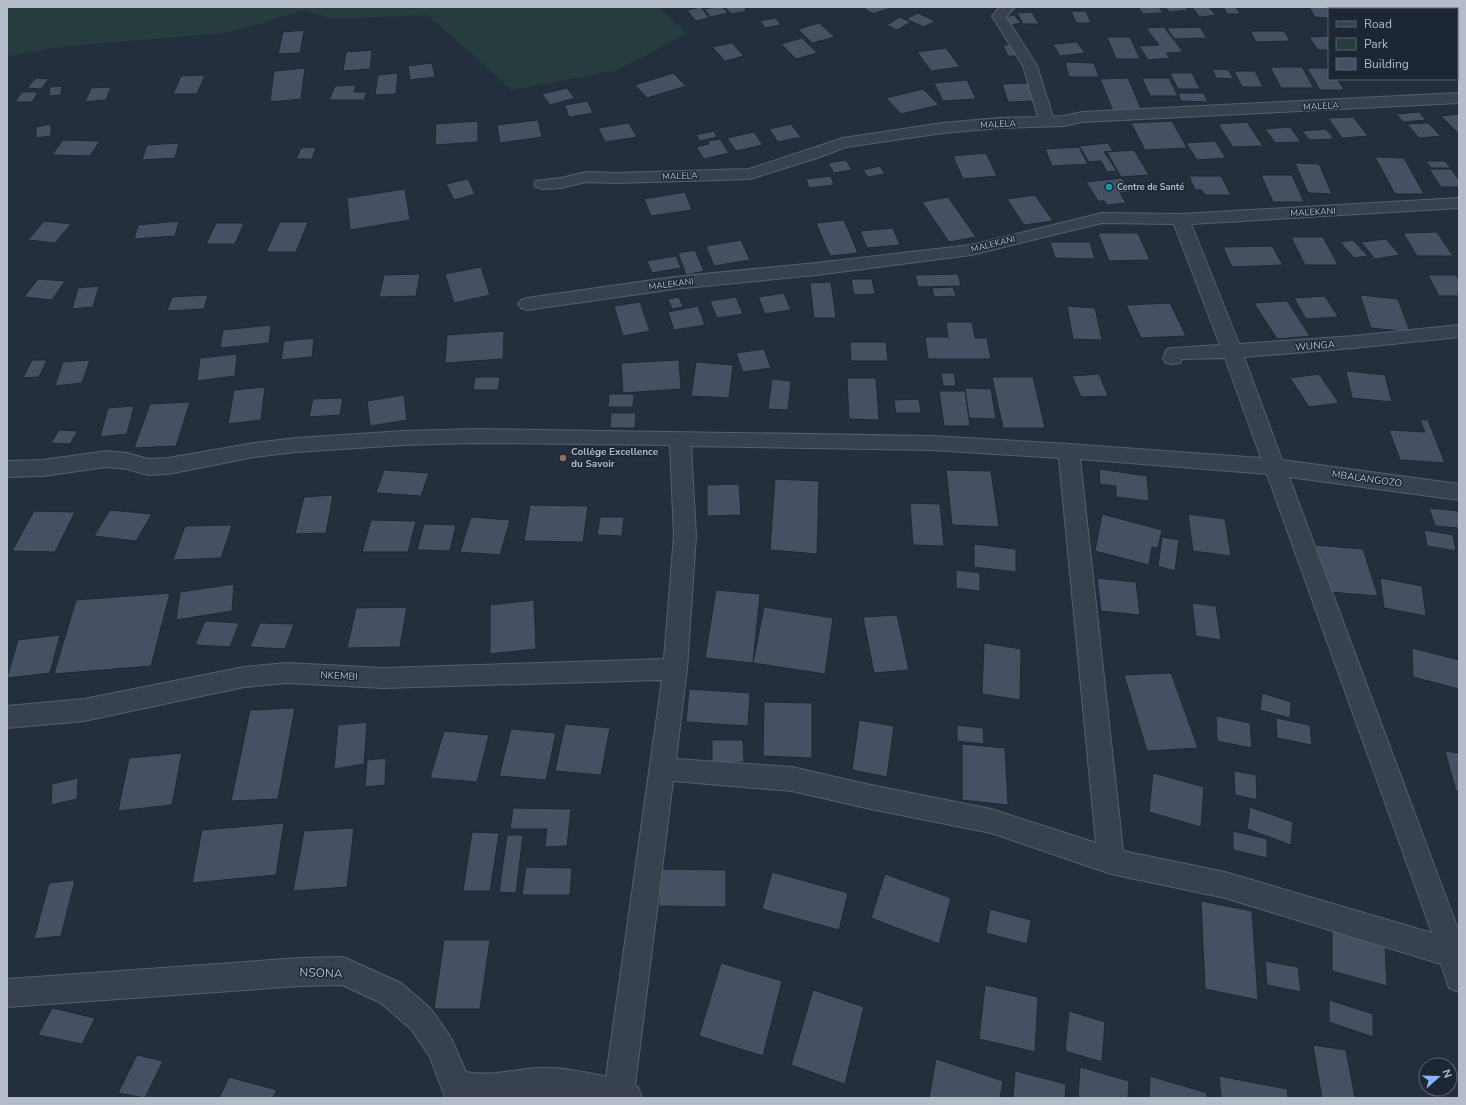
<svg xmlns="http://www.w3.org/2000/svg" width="1466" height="1105" font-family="'Nunito Sans',sans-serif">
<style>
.green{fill:#263c3f}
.building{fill:#455162;stroke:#1f2835}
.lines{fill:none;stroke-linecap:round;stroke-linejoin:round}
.minor-casing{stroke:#565f6c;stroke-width:2}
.minor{fill:#38414e;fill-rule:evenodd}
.culture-dot{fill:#0f9aa8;stroke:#1d2633;stroke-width:1.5}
.education-dot{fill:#8d6e63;stroke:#1d2633;stroke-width:1.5}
.labels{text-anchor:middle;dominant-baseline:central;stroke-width:3;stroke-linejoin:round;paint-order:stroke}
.far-street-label{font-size:9px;fill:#b4bcc9;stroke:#1d2633}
.far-poi-label{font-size:9px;font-weight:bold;fill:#b4bcc9;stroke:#1d2633;text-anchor:start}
.street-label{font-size:10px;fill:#b4bcc9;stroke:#1d2633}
.poi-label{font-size:10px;font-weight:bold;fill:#b4bcc9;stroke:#1d2633;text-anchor:start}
.near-street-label{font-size:12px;fill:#b4bcc9;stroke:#1d2633}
</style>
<rect width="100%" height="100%" fill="#242f3e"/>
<!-- green -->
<path class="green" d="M7,7H658L687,33L618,70L512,90L428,15L332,19L305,10L228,33L67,46L7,56Z"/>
<!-- building -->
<g class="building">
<path d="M701,7L709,18L696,21L687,10Z"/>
<path d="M716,7H722L728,13L710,17L704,9Z"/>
<path d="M725,7H744L747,11L731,14Z"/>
<path d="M862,7H893L873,14Z"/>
<path d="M1138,7H1159L1163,13L1143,14Z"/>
<path d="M1165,7H1185L1188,10L1170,12Z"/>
<path d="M1192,7H1209L1216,15L1200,17Z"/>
<path d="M1223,7H1236L1240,14H1227Z"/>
<path d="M1309,7H1329V18L1315,17Z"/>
<path d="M1415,7H1444L1446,9H1417Z"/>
<path d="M1071,11H1086L1091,23H1076Z"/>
<path d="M1032,12L1039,24H1023L1017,13Z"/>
<path d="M918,13L935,21L924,27L906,19Z"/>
<path d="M1014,15L1021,23L1011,25L1004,17Z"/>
<path d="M900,17L911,22L897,30L887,25Z"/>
<path d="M776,18L781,25L765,28L760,21Z"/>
<path d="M819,23L835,37L812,43L798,29Z"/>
<path d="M1164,27L1183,52L1166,53L1170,58L1148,60L1139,46L1159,45L1146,28Z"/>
<path d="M1200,27L1207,38L1174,39L1167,28Z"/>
<path d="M304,30L300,53L278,54L283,32Z"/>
<path d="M1250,31H1284L1290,41L1256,42Z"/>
<path d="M1329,36V50H1318L1309,37Z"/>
<path d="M1107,37H1130L1140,59H1116Z"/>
<path d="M802,38L817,53L796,59L781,44Z"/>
<path d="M1077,42L1085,53L1060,56L1053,44Z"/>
<path d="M732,43L744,56L725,61L712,47Z"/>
<path d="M1003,45H1013L1018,56H1008Z"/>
<path d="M946,48L960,67L931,71L917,52Z"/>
<path d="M372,50L370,69L343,71L346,52Z"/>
<path d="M1065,62L1094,63L1099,77H1069Z"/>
<path d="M432,63L435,77L410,80L408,66Z"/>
<path d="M1270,67H1302L1314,88H1281Z"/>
<path d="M305,68L301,99L270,102L274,71Z"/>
<path d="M1307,68H1329V79H1337L1344,90H1320Z"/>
<path d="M1212,69L1229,70L1233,79L1216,78Z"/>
<path d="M1234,71H1255L1263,87H1242Z"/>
<path d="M398,73L396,94L375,95L378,75Z"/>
<path d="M673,73L686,86L647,98L635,85Z"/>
<path d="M1170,73H1192L1200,89H1178Z"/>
<path d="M205,75L197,94H173L181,76Z"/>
<path d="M36,78L49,79L41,89L27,88Z"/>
<path d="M1128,78L1142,111H1113L1100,79Z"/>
<path d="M1142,78H1169L1178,96H1150Z"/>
<path d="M967,80L976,99L943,101L934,83Z"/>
<path d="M1029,83L1035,101L1008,102L1002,84Z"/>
<path d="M356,85L354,92H367L364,100H329L335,86Z"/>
<path d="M62,86L61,95L49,96L50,87Z"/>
<path d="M111,87L106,100L85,102L91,88Z"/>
<path d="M567,88L575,98L550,105L542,94Z"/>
<path d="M923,89L939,105L901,114L886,98Z"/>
<path d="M22,92H38L32,102H15Z"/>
<path d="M1178,93H1204L1208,102L1181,101Z"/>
<path d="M588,101L593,113L569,117L565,105Z"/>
<path d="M1419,112L1426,120L1403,122L1396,114Z"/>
<path d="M1459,114V134L1441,116Z"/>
<path d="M1353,117L1368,136L1342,138L1328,118Z"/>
<path d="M538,120L542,137L500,143L497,125Z"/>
<path d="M478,121V142L435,145L436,124Z"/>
<path d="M1172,121L1187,148L1145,150L1131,123Z"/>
<path d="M1247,122L1263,146L1233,147L1218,124Z"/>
<path d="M629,123L637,137L605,142L598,128Z"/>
<path d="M1428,123L1441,136L1419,138L1407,124Z"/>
<path d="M51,124V136L36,138V127Z"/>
<path d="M791,124L801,137L778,142L769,129Z"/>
<path d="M1290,127L1301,142L1275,143L1265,129Z"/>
<path d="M1326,129L1334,139L1309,140L1302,131Z"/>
<path d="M714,131L717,137L700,141L696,135Z"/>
<path d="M754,132L763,145L736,151L727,138Z"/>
<path d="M720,139L729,153L704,159L696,147L709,144L708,141Z"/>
<path d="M63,140L100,141L90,156L52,155Z"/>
<path d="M1215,141L1226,158L1197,160L1186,143Z"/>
<path d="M179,143L175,158L142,160L147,145Z"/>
<path d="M1108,143L1113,151L1104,152L1117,171L1107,172L1101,161L1089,162L1079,146Z"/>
<path d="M316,147L312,159H296L301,148Z"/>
<path d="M1079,147L1088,164L1052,166L1045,149Z"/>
<path d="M1134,150L1149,175L1121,177L1107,152Z"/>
<path d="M986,153L997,176L963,179L953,156Z"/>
<path d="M1375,157L1404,158L1424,194H1395Z"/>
<path d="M846,160L852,170L834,173L828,163Z"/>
<path d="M1426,161H1445L1451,168H1431Z"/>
<path d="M1295,163L1319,164L1332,194L1308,193Z"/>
<path d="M880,166L885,174L868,177L863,170Z"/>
<path d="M1429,169H1451L1459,180V187H1441Z"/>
<path d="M1261,175H1292L1304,202H1273Z"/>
<path d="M831,176L834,185L809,188L806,179Z"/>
<path d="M1189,176H1221L1231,195H1205L1202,190H1195Z"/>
<path d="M1122,178L1131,192L1120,193L1126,203L1107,205L1104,201H1098L1086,182Z"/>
<path d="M468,179L475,194L454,200L446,184Z"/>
<path d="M405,189L410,220L350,230L347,198Z"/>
<path d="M685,192L692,210L651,216L644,199Z"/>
<path d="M1035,195L1053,221L1024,225L1007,199Z"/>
<path d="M948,197L976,237L949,242L922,202Z"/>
<path d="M844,220L858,253L830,256L816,223Z"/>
<path d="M44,221L71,224L55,243L28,240Z"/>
<path d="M179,221L175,236L134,239L138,225Z"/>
<path d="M280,222H308L296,252H266Z"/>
<path d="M216,223H244L235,244H206Z"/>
<path d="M893,228L900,245L867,248L860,231Z"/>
<path d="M1437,232L1453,256H1417L1403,233Z"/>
<path d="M1098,233H1138L1150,260L1109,261Z"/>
<path d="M1291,237H1323L1338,265H1305Z"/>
<path d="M1386,239L1400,255L1375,259L1361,242Z"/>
<path d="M741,240L750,260L714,266L706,246Z"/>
<path d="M1353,240L1368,256L1354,258L1340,242Z"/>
<path d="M1050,242H1090L1095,259L1055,258Z"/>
<path d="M1272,246L1283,265L1232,267L1223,247Z"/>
<path d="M695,250L704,271L686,275L678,253Z"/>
<path d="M676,256L681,268L652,273L647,261Z"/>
<path d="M481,267L490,295L454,303L445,274Z"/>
<path d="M420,274L416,296L379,297L384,275Z"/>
<path d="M958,274L961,286L918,287L915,275Z"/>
<path d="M1428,275H1456L1459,280V296H1439Z"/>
<path d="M38,279L65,281L52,300L24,297Z"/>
<path d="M851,279H872L875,294L854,295Z"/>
<path d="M831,282L836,318H814L810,283Z"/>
<path d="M99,286L93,307L72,309L78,288Z"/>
<path d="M953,287L956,296L934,297L932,288Z"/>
<path d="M784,293L791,310L765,314L758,297Z"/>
<path d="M208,295L204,309L167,311L172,297Z"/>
<path d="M1360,295L1398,299L1410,332L1371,328Z"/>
<path d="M1325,296L1338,317L1306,319L1294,298Z"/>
<path d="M679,297L683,307L672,309L668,299Z"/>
<path d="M736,297L743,314L717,318L710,301Z"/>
<path d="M1287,301L1310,336L1277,339L1254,303Z"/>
<path d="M640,302L650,331L623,336L614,306Z"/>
<path d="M1170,303L1186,336L1141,338L1126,305Z"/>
<path d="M698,306L705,325L674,330L668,312Z"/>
<path d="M1067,306L1095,308L1102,340L1073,339Z"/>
<path d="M946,322H972L975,338H987L991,359H928L925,337H948Z"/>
<path d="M271,325L269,343L220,348L223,330Z"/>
<path d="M504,331L503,359L445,363L447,335Z"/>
<path d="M314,338L312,357L281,360L284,341Z"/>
<path d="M850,342H886L888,361H851Z"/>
<path d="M764,349L771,368L743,372L736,353Z"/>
<path d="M237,354L235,376L197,381L200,358Z"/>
<path d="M32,360H47L39,377L23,378Z"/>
<path d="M90,360L82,383L55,386L63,362Z"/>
<path d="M679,360L681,389L623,393L621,363Z"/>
<path d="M696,362L733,365L729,398L691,396Z"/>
<path d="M1346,371L1385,375L1392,402L1352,398Z"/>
<path d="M941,373H954L956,386H943Z"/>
<path d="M1099,374L1108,396L1081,397L1072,376Z"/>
<path d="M1319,374L1339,403L1309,407L1290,378Z"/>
<path d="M475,377H500L498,390H473Z"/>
<path d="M992,377H1033L1045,428H1003Z"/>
<path d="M847,378H876L879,420L849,419Z"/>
<path d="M772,379L791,381L788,410L768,409Z"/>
<path d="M265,387L261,420L228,424L234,390Z"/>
<path d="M965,388L991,389L996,419L969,418Z"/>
<path d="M939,391H965L970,426H944Z"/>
<path d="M609,394H634L633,407H608Z"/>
<path d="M404,395L407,420L370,426L367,401Z"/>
<path d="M343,398L340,415L309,417L313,399Z"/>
<path d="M919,399L921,413H896L894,400Z"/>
<path d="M190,402L176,446L134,448L150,404Z"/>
<path d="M134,406L127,434L100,437L108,408Z"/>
<path d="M611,413H636L635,428H610Z"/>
<path d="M1420,420H1428L1445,463L1400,460L1389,430L1425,432Z"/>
<path d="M59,430L78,431L70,444L51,443Z"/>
<path d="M1099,469L1147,476L1149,501L1116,497V486L1100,484Z"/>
<path d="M384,470L429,473L421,496L376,493Z"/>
<path d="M946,470L991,471L999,527L952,525Z"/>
<path d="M775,479L819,481L817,554L770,550Z"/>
<path d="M739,484L741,515L707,516V485Z"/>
<path d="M333,495L326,533L295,534L304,497Z"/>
<path d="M910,503L940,504L944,546L913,545Z"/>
<path d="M530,505L588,506L583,542L524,541Z"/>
<path d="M1429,508L1459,511V535L1457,528L1435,526Z"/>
<path d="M110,510L152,514L136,541L94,536Z"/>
<path d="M34,511L75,512L55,552L12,551Z"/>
<path d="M1102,514L1162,530L1158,548L1152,547L1149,565L1095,551Z"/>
<path d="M1188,514L1225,519L1231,556L1193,551Z"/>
<path d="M471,517L510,520L500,555L460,552Z"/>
<path d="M600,517H624L622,536L597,535Z"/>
<path d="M371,520L416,521L408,552H362Z"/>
<path d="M424,524L456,525L450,551L417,550Z"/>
<path d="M232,525L221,558L173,560L185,526Z"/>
<path d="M1424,530L1453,535L1456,551L1427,546Z"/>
<path d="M1162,537L1179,540L1175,571L1158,566Z"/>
<path d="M974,544L1016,549V572L974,567Z"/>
<path d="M1315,545L1363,549L1378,596L1329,592Z"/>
<path d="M956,570L980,573V591L956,588Z"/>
<path d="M1097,578L1136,582L1140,615L1101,611Z"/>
<path d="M1380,578L1422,586L1426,616L1384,608Z"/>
<path d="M234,584L232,611L176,620L180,592Z"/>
<path d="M716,590L760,594L753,663L705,658Z"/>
<path d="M170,593L151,666L54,674L76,600Z"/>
<path d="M534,600L536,649L490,654V605Z"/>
<path d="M1192,603L1216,606L1221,640L1196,636Z"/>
<path d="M407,607L400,647L347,648L356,608Z"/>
<path d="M764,607L833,618L825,674L753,663Z"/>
<path d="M897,615L909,670L874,673L863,617Z"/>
<path d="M205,621L239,623L230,647L195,645Z"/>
<path d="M260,623L294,624L285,649L250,647Z"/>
<path d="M60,635L50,673L7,678L18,640Z"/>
<path d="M984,643L1021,649L1020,700L982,694Z"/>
<path d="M1412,648L1459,660V689L1413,677Z"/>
<path d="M1171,673L1198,748L1147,751L1124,675Z"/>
<path d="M689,689L750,693L748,726L686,722Z"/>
<path d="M1262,693L1291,702L1290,718L1260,710Z"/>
<path d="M764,702L812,703V758L763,756Z"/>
<path d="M295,708L278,799L231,801L250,710Z"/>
<path d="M1216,716L1250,723L1252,748L1217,741Z"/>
<path d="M1276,718L1310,725L1312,745L1277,738Z"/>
<path d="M859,720L894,726L887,777L852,770Z"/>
<path d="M367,722L364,764L334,769L338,725Z"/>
<path d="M565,724L610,728L601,775L555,771Z"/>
<path d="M957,725L983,728L984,744L957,741Z"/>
<path d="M511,729L556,733L546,780L499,776Z"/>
<path d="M444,731L489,735L477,782L430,778Z"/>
<path d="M712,740H743L744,762L712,763Z"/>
<path d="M962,744L1005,748L1008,805L962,800Z"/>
<path d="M1445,751L1459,753V792L1456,791Z"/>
<path d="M182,753L172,805L118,811L129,758Z"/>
<path d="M386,758L385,785L365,787L367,760Z"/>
<path d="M1234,771L1256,775L1257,800L1235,795Z"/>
<path d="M1153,773L1204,787L1201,827L1149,812Z"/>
<path d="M78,778L77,799L51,805L52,784Z"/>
<path d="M1250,807L1293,822L1291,845L1247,829Z"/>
<path d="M513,808L571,809L567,846L545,847L547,829H510Z"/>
<path d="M284,823L276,875L192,883L202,830Z"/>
<path d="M354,828L347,887L293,891L304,831Z"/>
<path d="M1233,831L1267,839V858L1233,850Z"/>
<path d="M472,832L499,833L490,891H463Z"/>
<path d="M507,835H523L516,893L499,892Z"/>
<path d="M526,867L572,868L570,895H522Z"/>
<path d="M660,869L726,870V907L659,906Z"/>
<path d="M772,872L848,893L839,930L762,909Z"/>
<path d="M885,874L951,898L939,944L871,918Z"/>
<path d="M75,880L61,936L34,939L49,883Z"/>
<path d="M1201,901L1252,911L1258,1000L1205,989Z"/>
<path d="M990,909L1031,920L1027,944L986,933Z"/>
<path d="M1332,927L1385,943L1387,986L1332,971Z"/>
<path d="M444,940H490L480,1009H434Z"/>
<path d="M1265,961L1298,967L1301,992L1267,985Z"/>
<path d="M721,963L782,981L763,1056L699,1036Z"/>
<path d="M985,985L1038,997L1035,1052L979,1039Z"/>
<path d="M813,990L864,1007L845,1084L791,1065Z"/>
<path d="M1329,1000L1373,1014V1037L1329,1022Z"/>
<path d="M52,1008L95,1018L82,1044L38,1035Z"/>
<path d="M1069,1011L1105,1022L1102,1062L1065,1051Z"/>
<path d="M1313,1045L1346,1050L1355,1098H1322Z"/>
<path d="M137,1055L163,1061L145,1098L118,1093Z"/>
<path d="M936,1059L1003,1081L1000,1098H929Z"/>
<path d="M1080,1067L1129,1081L1128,1098H1078Z"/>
<path d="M1015,1071L1066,1084L1065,1098H1013Z"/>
<path d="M1150,1076L1207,1093V1098H1149Z"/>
<path d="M1219,1076L1287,1089L1288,1098H1221Z"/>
<path d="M229,1077L277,1090L273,1098H219Z"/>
</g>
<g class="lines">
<defs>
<g id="minor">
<path d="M1000,7H1015L1006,17L1037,66L1053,117L1064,116L1082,112L1459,93V103L1082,122L1064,126L999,128L943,133L846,147L817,158L750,179L616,183L586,182L561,188L542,189L536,187L534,184L536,181L561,178L586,172L616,173L749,169L843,138L943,123L999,118L1038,117L1023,66L992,16Z"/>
<path d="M1459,198V208L1191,224L1239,344L1354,336L1459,325V337L1354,348L1244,357L1282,460L1459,484V500L1289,477L1459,932V992L1449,988L1441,964L1225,898L1111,874L991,833L866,808L792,791L673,781L635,1086L638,1087L642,1098H449L445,1097L430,1057L411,1029L381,1003L342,985L300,986L7,1007V979L300,958L343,957L401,983L431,1009L451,1038L466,1072C492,1077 513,1069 539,1068C558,1067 588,1072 606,1077L662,680L383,688L287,683L244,687L84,721L7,728V706L84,699L244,667L287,663L383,668L664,659L674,536L670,445L477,443L404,445L296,452L254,457L168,474L148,475L127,469L106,467L43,476L7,477V461L43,460L106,451L127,453L148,459L168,458L254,443L296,438L404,431L477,429L933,436L1069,444L1261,458L1225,358L1182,359L1180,363L1173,364L1166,363L1163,358L1167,349L1174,348L1220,345L1174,224L1102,223L971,255L816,275L674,289L527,310L521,308L518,304L521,300L527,298L674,277L816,263L971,245L1102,213L1181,214ZM691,446L933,450L1059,458L1096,843L991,809L866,784L792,767L676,759L687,669L696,536ZM1080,459L1267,474L1432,933L1225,872L1123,851Z"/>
</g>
</defs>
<!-- minor casing -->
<use href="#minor" class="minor-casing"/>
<!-- minor -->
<use href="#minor" class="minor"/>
</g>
<!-- markers -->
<circle class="culture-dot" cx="1109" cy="187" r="4"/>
<circle class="education-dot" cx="563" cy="458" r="4"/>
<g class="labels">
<!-- far-street labels -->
<g class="far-street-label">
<text transform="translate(1321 106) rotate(-3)">MALELA</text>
<text transform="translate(998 124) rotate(-3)">MALELA</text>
<text transform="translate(680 176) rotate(-2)">MALELA</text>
<text transform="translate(1313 212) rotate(-3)">MALEKANI</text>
<text transform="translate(993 244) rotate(-14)">MALEKANI</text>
<text transform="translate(671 284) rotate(-7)">MALEKANI</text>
</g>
<!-- far-poi labels -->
<g class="far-poi-label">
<text x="1117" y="187">Centre de Santé</text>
</g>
<!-- street labels -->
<g class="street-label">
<text transform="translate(1315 346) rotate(-4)">WUNGA</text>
<text transform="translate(1367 479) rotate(8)">MBALANGOZO</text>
<text transform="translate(339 676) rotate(3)">NKEMBI</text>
</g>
<!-- poi labels -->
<g class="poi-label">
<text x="571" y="452">Collėge Excellence<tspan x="571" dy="12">du Savoir</tspan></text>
</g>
<!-- near-street labels -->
<g class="near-street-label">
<text transform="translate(321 973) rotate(2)">NSONA</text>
</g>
</g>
<!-- border -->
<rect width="1466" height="1105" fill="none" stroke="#b4bcc9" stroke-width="16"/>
<!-- legend -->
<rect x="1328" y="8" width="130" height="72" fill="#1d2633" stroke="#59626f"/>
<rect x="1336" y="21" width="20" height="6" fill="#38414e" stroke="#59626f"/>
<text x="1364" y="28" font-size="12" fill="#b4bcc9">Road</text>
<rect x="1336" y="38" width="20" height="12" fill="#263c3f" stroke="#59626f"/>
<text x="1364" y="48" font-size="12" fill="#b4bcc9">Park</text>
<rect x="1336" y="58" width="20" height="12" fill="#455162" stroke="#59626f"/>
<text x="1364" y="68" font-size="12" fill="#b4bcc9">Building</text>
<!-- north arrow -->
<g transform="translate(1438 1077) rotate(70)"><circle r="19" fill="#1d2633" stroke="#59626f"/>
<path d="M0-3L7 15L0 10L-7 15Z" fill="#8ab4f8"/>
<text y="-6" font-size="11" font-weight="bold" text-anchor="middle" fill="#b4bcc9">N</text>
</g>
</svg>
